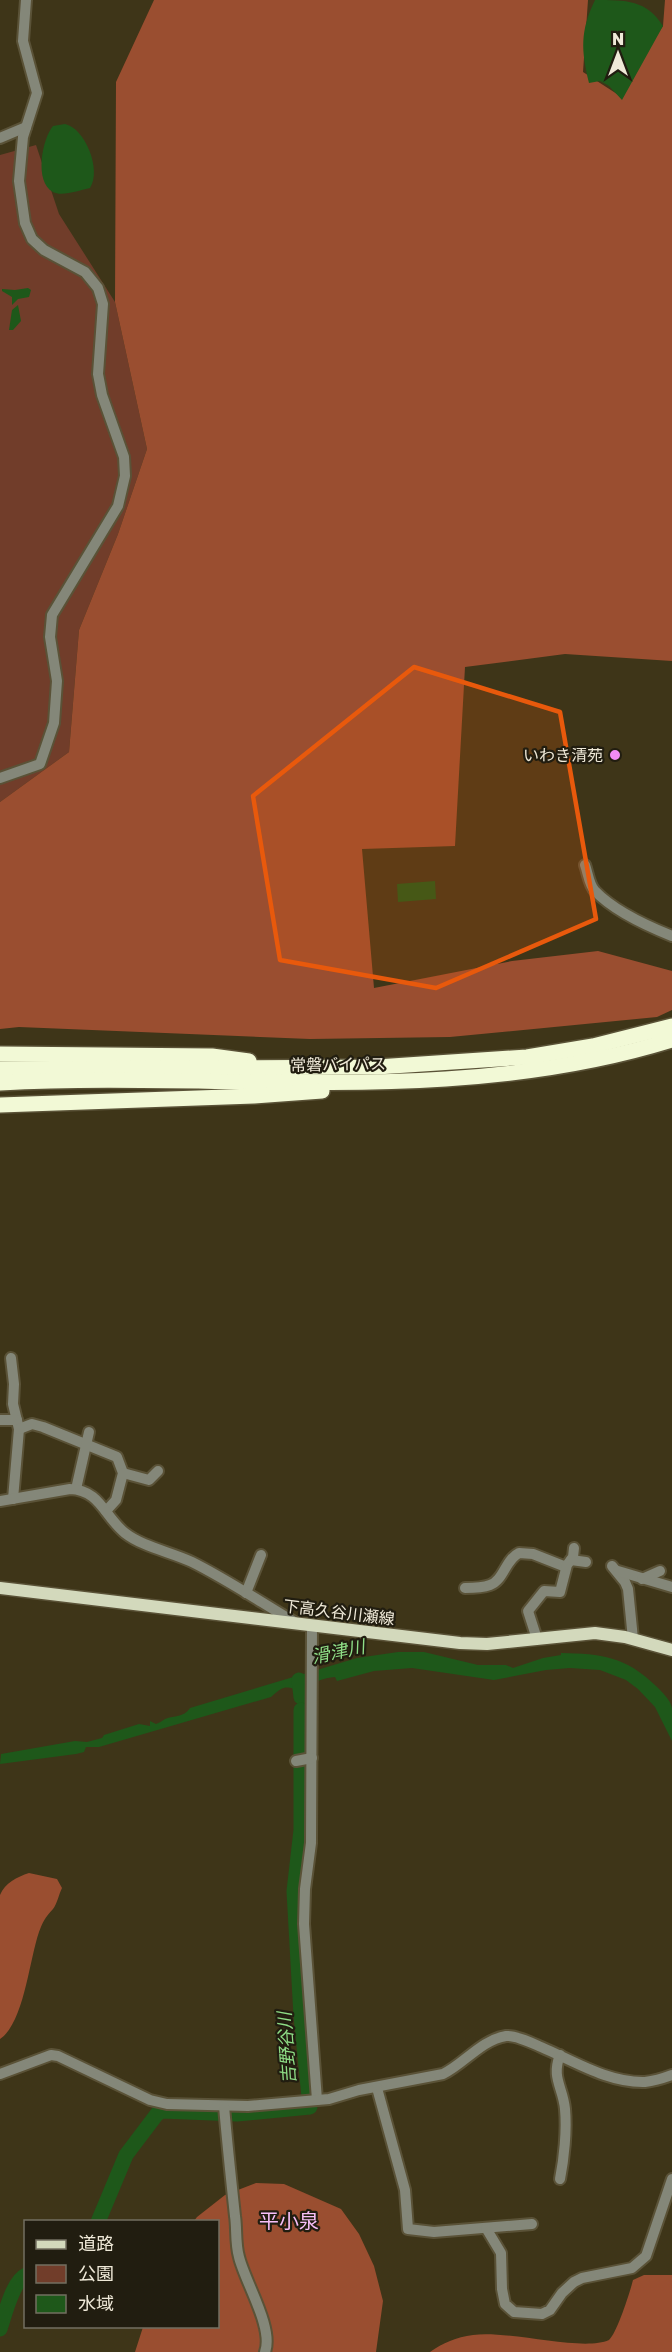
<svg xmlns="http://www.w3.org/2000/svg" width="672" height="2352" font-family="'Golos Text','Noto Sans JP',sans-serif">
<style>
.green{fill:#713d2a}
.forest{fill:#9a4e30}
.water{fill:#1e581a}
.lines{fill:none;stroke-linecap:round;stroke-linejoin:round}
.river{stroke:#1e581a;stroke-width:15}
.minor-casing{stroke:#5a5237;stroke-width:14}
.major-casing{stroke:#5a5237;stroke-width:15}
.highway-casing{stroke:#5a5237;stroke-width:18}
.minor{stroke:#848779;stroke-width:10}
.major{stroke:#d3d9bc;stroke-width:12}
.highway{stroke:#f2f9d6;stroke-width:15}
.marked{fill:#e8590c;fill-opacity:0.2;stroke:#e8590c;stroke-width:4.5;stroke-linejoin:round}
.poi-dot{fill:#f18bf5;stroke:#211d10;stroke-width:2}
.labels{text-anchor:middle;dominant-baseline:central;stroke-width:4.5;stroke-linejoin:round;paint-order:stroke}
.poi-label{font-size:16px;fill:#efe9d8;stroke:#211d10;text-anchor:end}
.street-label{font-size:16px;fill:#efe9d8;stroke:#211d10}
.water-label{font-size:18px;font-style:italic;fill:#8edd86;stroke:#211d10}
.quarter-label{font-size:20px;fill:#f8bff9;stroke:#211d10}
</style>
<rect width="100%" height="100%" fill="#3e3518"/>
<!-- green -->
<path class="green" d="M36,145L59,214L115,302L147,449L118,534L79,630L69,752L0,802V155Z"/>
<!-- forest -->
<g class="forest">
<path d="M154,0H588L583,72L617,94L663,26L665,0H672V661L565,654L465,667L455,846L362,849L374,988L512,961L598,951L672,971V1010L657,1017L450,1037L310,1039L19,1027L0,1029V802L69,752L79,630L118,534L147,449L115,302L116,82Z"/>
<path d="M29,1873L57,1879L62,1888C59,1894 57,1904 53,1909C45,1918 43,1921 39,1932C29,1961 24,2023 0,2039V1895C5,1883 17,1877 29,1873Z"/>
<path d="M256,2183L284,2184L341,2209L359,2234L374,2266L383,2301L376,2352H135L143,2327L218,2326V2222L194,2221L197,2217L225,2195Z"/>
<path d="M644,2275H672V2352H430C443,2343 456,2337 473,2335C509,2330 582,2352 609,2340C617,2333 630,2292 633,2280Z"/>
</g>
<!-- water -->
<g class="water">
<path d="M595,0C626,0 647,0 663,26L622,100L609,86L600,81L589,83C581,50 580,31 595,0Z"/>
<path d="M65,124C85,128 102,170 90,188C80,190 62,197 53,192C34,182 42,139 53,126Z"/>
<path d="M28,288L31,290L29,297L18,299L12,305V297L2,291V289L15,290Z"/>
<path d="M18,305L21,321L13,330H9L12,310Z"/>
<path d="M435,881L436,899L398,902L397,884Z"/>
<path d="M398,1652H424L478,1665H506L513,1668L543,1658L561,1655V1653C602,1654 625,1656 656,1686C662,1692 670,1699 672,1708C672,1718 672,1731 672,1741L655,1707L638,1689L626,1680L600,1670L570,1668L546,1670L494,1680L412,1668L374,1671L337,1681L335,1677C324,1678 311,1682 302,1690C286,1688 286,1683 271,1697L99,1747H86L84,1752L76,1754L0,1764L1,1754L75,1741L87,1742L102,1738L104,1735L139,1724L150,1726V1721L156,1724C159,1723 162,1721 165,1719C175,1715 183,1718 190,1708L357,1658Z"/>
</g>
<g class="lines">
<!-- river -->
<g class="river">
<path d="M299,1680L301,1697"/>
<path d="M98,2222L126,2155L157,2114L162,2111L237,2114L310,2107L301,2016L294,1891L301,1830V1710"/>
<path d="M0,2329C5,2315 12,2282 26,2275"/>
</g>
<defs>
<g id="minor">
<path d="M0,138L26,127"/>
<path d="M0,778L40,764L54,723L57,681L50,637L52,615L118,506L125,476L124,457L102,395L98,374L103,304L98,288L85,272L44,250L32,239L25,223L19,181L23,137L37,93L23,41L26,0"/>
<path d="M585,865C588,873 589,885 595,891C614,911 647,926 672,936"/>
<path d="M11,1358L14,1384L13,1404L19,1429L13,1499"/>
<path d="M0,1420H17"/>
<path d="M19,1429L32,1424L43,1427L117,1457L123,1473L116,1500L106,1511"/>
<path d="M123,1473L149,1480L158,1471"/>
<path d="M76,1489L89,1432"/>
<path d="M0,1501L70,1489C100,1490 104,1516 125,1533C143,1547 171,1552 192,1562C228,1580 262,1603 296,1623"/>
<path d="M571,1560L586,1562"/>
<path d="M612,1566L625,1582L628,1589L633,1639"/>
<path d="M618,1571L672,1587"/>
<path d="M642,1579L660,1571"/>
<path d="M465,1588C473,1588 482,1588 490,1585C504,1580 505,1560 519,1553L533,1554L566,1567"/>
<path d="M246,1593L261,1555"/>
<path d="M312,1625L311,1843L305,1889L304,1924L317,2100"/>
<path d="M537,1639L528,1611L544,1591L560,1592L567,1565L573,1557L574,1548"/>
<path d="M296,1761L312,1758"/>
<path d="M560,2055C551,2078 563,2087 565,2109C567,2130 564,2159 560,2179"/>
<path d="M0,2074L51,2055L58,2056L150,2100L167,2104L248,2106L329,2099L359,2090L443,2074C464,2064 481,2040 506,2036C516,2035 532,2043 541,2047C574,2061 608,2083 645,2082C654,2081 664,2078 672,2075"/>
<path d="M377,2088L405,2190L408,2229L434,2232L532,2224"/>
<path d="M224,2106C227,2142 231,2179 235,2216C237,2229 235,2243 239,2257C245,2282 274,2328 265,2352"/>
<path d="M486,2228L501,2253L502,2289L505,2304L514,2312L542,2314L550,2310L562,2293L574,2282L582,2278L632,2268L646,2256L672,2179"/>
</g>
<path id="major" d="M0,1588L460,1643L487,1644L595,1633L625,1637L672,1650"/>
<g id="highway">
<path d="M0,1054L212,1056L249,1061"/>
<path d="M0,1069L377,1067L527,1057L593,1046L672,1026"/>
<path d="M0,1083C224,1071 454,1108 672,1040"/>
<path d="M0,1105L254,1096L322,1091"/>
</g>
</defs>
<!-- minor casing -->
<use href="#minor" class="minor-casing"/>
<!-- major casing -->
<use href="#major" class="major-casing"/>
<!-- highway casing -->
<use href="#highway" class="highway-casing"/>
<!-- minor -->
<use href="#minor" class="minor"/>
<!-- major -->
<use href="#major" class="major"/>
<!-- highway -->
<use href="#highway" class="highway"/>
</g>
<!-- marked area -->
<path class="marked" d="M414,667L560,712L596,919L436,988L280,960L253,796Z"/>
<!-- markers -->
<circle class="poi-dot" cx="615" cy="755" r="6"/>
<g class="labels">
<!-- poi labels -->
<g class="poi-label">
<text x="603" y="755">いわき清苑</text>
</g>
<!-- street labels -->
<g class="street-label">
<text transform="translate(338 1064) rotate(-1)">常磐バイパス</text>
<text transform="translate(339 1612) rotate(7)">下高久谷川瀬線</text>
</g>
<!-- water labels -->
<g class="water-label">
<text transform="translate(338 1651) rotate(-12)">滑津川</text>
<text transform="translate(286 2048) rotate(-94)">吉野谷川</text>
</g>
<!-- quarter labels -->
<g class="quarter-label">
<text x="289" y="2220">平小泉</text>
</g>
</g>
<!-- legend -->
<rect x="24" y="2220" width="195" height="108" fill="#211d10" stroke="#736f60" stroke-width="1.5"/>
<rect x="36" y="2240" width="30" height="9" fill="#d3d9bc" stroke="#736f60" stroke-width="1.5"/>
<text x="78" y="2250" font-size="18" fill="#efe9d8">道路</text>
<rect x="36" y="2265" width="30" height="18" fill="#713d2a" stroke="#736f60" stroke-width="1.5"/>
<text x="78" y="2280" font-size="18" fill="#efe9d8">公園</text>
<rect x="36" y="2295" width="30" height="18" fill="#1e581a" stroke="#736f60" stroke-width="1.5"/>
<text x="78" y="2310" font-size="18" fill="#efe9d8">水域</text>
<!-- north arrow -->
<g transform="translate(618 54)" stroke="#211d10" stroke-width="4.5" paint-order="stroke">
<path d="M0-4.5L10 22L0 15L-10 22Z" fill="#efe9d8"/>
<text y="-9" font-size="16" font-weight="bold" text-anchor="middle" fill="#efe9d8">N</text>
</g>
</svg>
